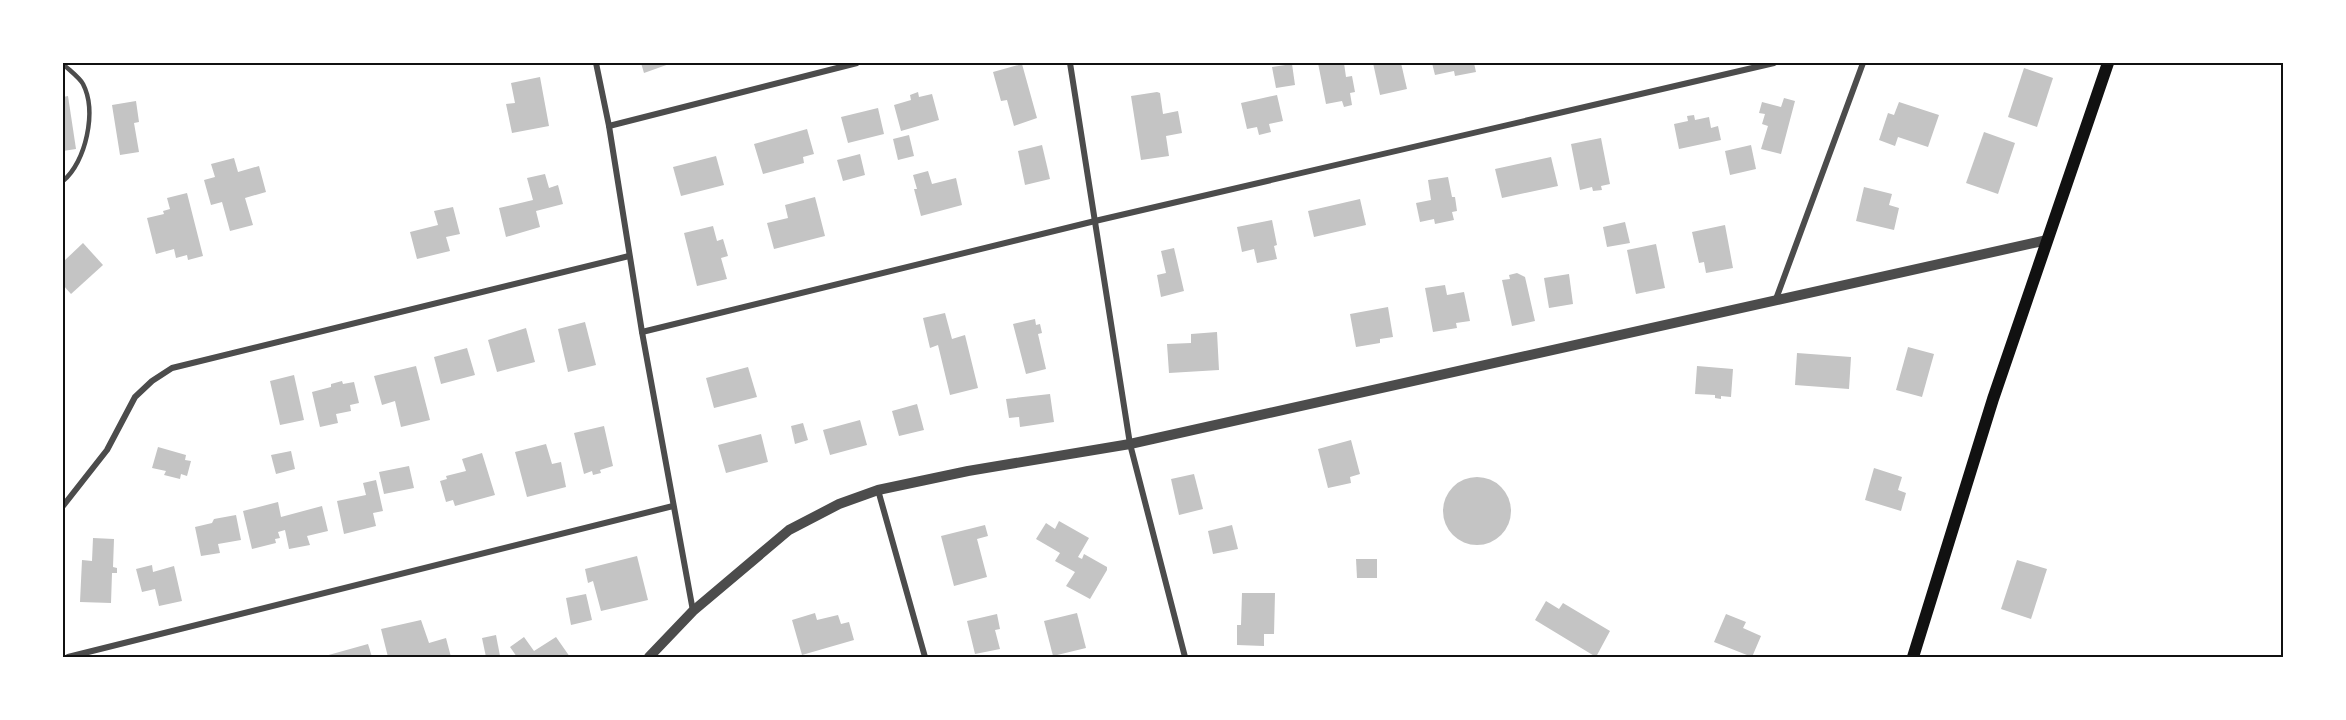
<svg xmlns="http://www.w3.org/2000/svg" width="2346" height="720" font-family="Karla,sans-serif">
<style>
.building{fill:#c4c4c4}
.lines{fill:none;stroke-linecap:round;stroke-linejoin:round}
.service{stroke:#4c4c4c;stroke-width:4.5}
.minor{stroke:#4c4c4c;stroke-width:6}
.tertiary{stroke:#4c4c4c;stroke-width:10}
.secondary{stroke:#111;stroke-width:12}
.neatline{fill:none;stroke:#111;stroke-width:2}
</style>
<rect width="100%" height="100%" fill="#fff"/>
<!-- building -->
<g class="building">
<path d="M641,63H672L644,73Z"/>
<path d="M1318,63H1344L1346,77L1352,76L1355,92L1350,93L1352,105L1344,107L1342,101L1326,104Z"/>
<path d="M1373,63H1401L1407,89L1380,95Z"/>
<path d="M1432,63H1474L1476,72L1455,76L1454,71L1435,75Z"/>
<path d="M1022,64L1037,118L1014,126L1007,100L1001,101L993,72Z"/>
<path d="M1292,64L1295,85L1276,88L1272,67Z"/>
<path d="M2024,68L2053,78L2037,127L2008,117Z"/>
<path d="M540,77L549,126L512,133L506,104L515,103L511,83Z"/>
<path d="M918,92L919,97L932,94L939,120L901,131L894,105L911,100L910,95Z"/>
<path d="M1157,92L1160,93L1163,114L1178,111L1182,133L1166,136L1169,156L1141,160L1131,96Z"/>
<path d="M1277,95L1283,121L1269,124L1271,132L1259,135L1257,127L1247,129L1241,103Z"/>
<path d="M68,96L76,149L63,151V97Z"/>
<path d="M1784,98L1795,101L1781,154L1761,149L1768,126L1762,124L1765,114L1759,113L1762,102L1781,107Z"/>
<path d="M136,101L139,122L134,123L139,152L120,155L112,105Z"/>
<path d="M1899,102L1939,115L1928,147L1898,137L1895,146L1879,140L1888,113L1894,115Z"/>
<path d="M878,108L884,134L848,143L841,117Z"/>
<path d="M1694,115L1695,120L1709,117L1711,128L1718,126L1721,140L1679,149L1674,124L1688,121L1687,116Z"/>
<path d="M807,129L814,154L803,157L804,163L763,174L754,144Z"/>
<path d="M1984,132L2015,143L1998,194L1966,183Z"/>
<path d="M909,135L914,156L898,160L893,139Z"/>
<path d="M1601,138L1610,184L1601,186L1602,190L1593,191L1592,187L1580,190L1571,144Z"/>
<path d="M1042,145L1050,179L1025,185L1018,151Z"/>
<path d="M1751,145L1756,169L1730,175L1725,151Z"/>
<path d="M860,154L865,175L843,181L837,160Z"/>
<path d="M716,156L724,185L681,196L673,167Z"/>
<path d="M1551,157L1558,186L1502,198L1495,169Z"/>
<path d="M234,158L238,172L259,166L266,192L245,198L253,225L230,231L222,202L211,205L204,180L215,177L211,164Z"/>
<path d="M928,171L932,184L956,178L962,205L921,216L914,189H917L913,175Z"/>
<path d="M545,174L549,188L558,185L563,204L536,211L540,227L506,237L499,208L533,200L527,178Z"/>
<path d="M1448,177L1452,197H1455L1457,211L1452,212L1454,220L1435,224L1434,219L1420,222L1416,203L1431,200L1428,180Z"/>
<path d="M1864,187L1892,194L1889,205L1899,208L1894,230L1856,221Z"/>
<path d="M187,193L203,256L188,260L187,255L176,258L174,249L156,254L147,218L164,214L163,211L170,209L167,198Z"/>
<path d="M815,197L825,236L774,249L767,223L788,218L785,205Z"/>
<path d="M1360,199L1366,225L1314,237L1308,211Z"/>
<path d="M453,207L460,234L446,237L450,251L417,259L410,232L438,225L434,211Z"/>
<path d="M1272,220L1277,245L1274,246L1277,259L1257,263L1254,249L1242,252L1237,227Z"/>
<path d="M1625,222L1630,243L1607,247L1603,227Z"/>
<path d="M1725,225L1733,268L1706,273L1704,262L1699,263L1692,232Z"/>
<path d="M713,226L717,241L723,239L728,256L721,258L727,279L697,286L684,233Z"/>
<path d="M83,243L103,265L71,294L63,285V262Z"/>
<path d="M1656,244L1665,288L1636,294L1627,250Z"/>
<path d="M1174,248L1184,291L1161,297L1157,275L1166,273L1161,251Z"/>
<path d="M1517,273L1525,277L1535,321L1512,326L1502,280L1510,279L1509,275Z"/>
<path d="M1569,274L1573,304L1549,308L1544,278Z"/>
<path d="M1445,285L1447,295L1464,292L1470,321L1456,323L1457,328L1433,332L1425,288Z"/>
<path d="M1388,307L1393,337L1380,339V343L1356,347L1350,314Z"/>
<path d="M945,313L952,339L965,335L978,388L950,395L938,345L930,348L923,318Z"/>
<path d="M1035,319L1036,325L1040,324L1042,333L1038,334L1046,369L1026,374L1013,324Z"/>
<path d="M585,322L596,365L568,372L558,329Z"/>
<path d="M526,328L535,362L497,372L488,340Z"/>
<path d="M1217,332L1219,370L1169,373L1167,344L1191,343V334Z"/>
<path d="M1908,347L1934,354L1922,397L1896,390Z"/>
<path d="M467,348L475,375L441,384L434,357Z"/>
<path d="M1797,353L1851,357L1849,389L1795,385Z"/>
<path d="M416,366L430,420L401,427L395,401L382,405L374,376Z"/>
<path d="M1697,366L1733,369L1731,397L1721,396V399L1715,398V395L1695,394Z"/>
<path d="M748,367L757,397L714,408L706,378Z"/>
<path d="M294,375L304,420L280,425L270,381Z"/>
<path d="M342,381L343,384L354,382L359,403L350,405L351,411L336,414L338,423L320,427L312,392L331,387V384Z"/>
<path d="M1050,394L1054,422L1020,427L1019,417L1009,418L1006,399Z"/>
<path d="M917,404L924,430L899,436L892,411Z"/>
<path d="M860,420L867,445L830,455L823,430Z"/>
<path d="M803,423L808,440L795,444L791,426Z"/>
<path d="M604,426L613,466L600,470L601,473L593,475L592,471L584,474L574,433Z"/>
<path d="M761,434L768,462L726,473L718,445Z"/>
<path d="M1351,440L1360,474L1350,477L1351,483L1328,488L1318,449Z"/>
<path d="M546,444L552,464L561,462L566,487L527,497L515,452Z"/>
<path d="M158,447L186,455L185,460L191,461L187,476L181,474L180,479L164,475L166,471L152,468Z"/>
<path d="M291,451L295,469L276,474L271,455Z"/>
<path d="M482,453L495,495L455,506L453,500L446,502L440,481L447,479L446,476L466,471L462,459Z"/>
<path d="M409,466L414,488L384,494L379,472Z"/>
<path d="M1874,468L1902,477L1898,490L1906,493L1901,511L1865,500Z"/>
<path d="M1194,474L1203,509L1179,515L1171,479Z"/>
<circle cx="1477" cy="511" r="34"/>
<path d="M376,480L383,511L373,513L376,526L344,534L337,501L366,495L363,483Z"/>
<path d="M278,502L281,517L322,506L328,531L307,536L310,545L289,549L285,530L278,532L280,538L275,539L276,543L252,549L243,511Z"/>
<path d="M236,515L241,540L218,544L220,553L201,556L195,527L212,523L214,519Z"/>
<path d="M1059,521L1089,538L1078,557L1082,559L1084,554L1107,567V570L1090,599L1066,586L1075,572L1055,561L1060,553L1036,539L1046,523L1055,529Z"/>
<path d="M985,525L988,536L977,539L987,577L954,586L941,536Z"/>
<path d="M1232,525L1238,549L1213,554L1208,531Z"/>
<path d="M93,538L114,539L113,567L117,568V573H112L111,603L80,602L82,560L92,561Z"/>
<path d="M637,556L648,600L601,611L593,581L588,583L585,569Z"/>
<path d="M1356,559H1377V578H1357Z"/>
<path d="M2017,560L2047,569L2031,619L2001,609Z"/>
<path d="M152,565L153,572L174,566L182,601L159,606L155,589L142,592L136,569Z"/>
<path d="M1242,593H1275L1274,634H1264V646L1237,645V625H1241Z"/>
<path d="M586,594L592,620L571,625L566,598Z"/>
<path d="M1546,601L1559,609L1563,603L1610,631L1596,657L1535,620Z"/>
<path d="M815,613L817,620L838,615L841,624L849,622L854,640L802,655L792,620Z"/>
<path d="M1077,613L1086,648L1053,656L1044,621Z"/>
<path d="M997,614L1000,629L995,630L1000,649L975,654L967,621Z"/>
<path d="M1726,614L1746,622L1743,628L1761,636L1752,657L1714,642Z"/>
<path d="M421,620L429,643L446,638L451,657H388L381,629Z"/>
<path d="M496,635L500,656L486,657L482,638Z"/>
<path d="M524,637L534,651L556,637L570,657H517L510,647Z"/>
<path d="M368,644L372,657H325V656Z"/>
</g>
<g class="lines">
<!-- service -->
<path class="service" d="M63,64C69,70 79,77 83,84C97,111 86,162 63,181"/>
<!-- minor -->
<g class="minor">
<path d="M596,63L609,126L642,332L693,611"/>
<path d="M1070,63L1130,444L1185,657"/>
<path d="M609,126L857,63"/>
<path d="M1776,299L1863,63"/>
<path d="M642,332L1095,221L1774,63"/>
<path d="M878,490L925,657"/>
<path d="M63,506L107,450L135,397L152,381L172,368L629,256"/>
<path d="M68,657L673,506"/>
</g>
<!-- tertiary -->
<path class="tertiary" d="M649,657L693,611L789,530L839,504L878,490L968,471L1130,444L2047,240"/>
<!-- secondary -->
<path class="secondary" d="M1913,657L1993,399L2108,63"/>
</g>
<!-- border -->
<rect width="2346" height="720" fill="none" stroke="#ffffff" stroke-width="129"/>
<rect x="64" y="64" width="2218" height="592" class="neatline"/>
</svg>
